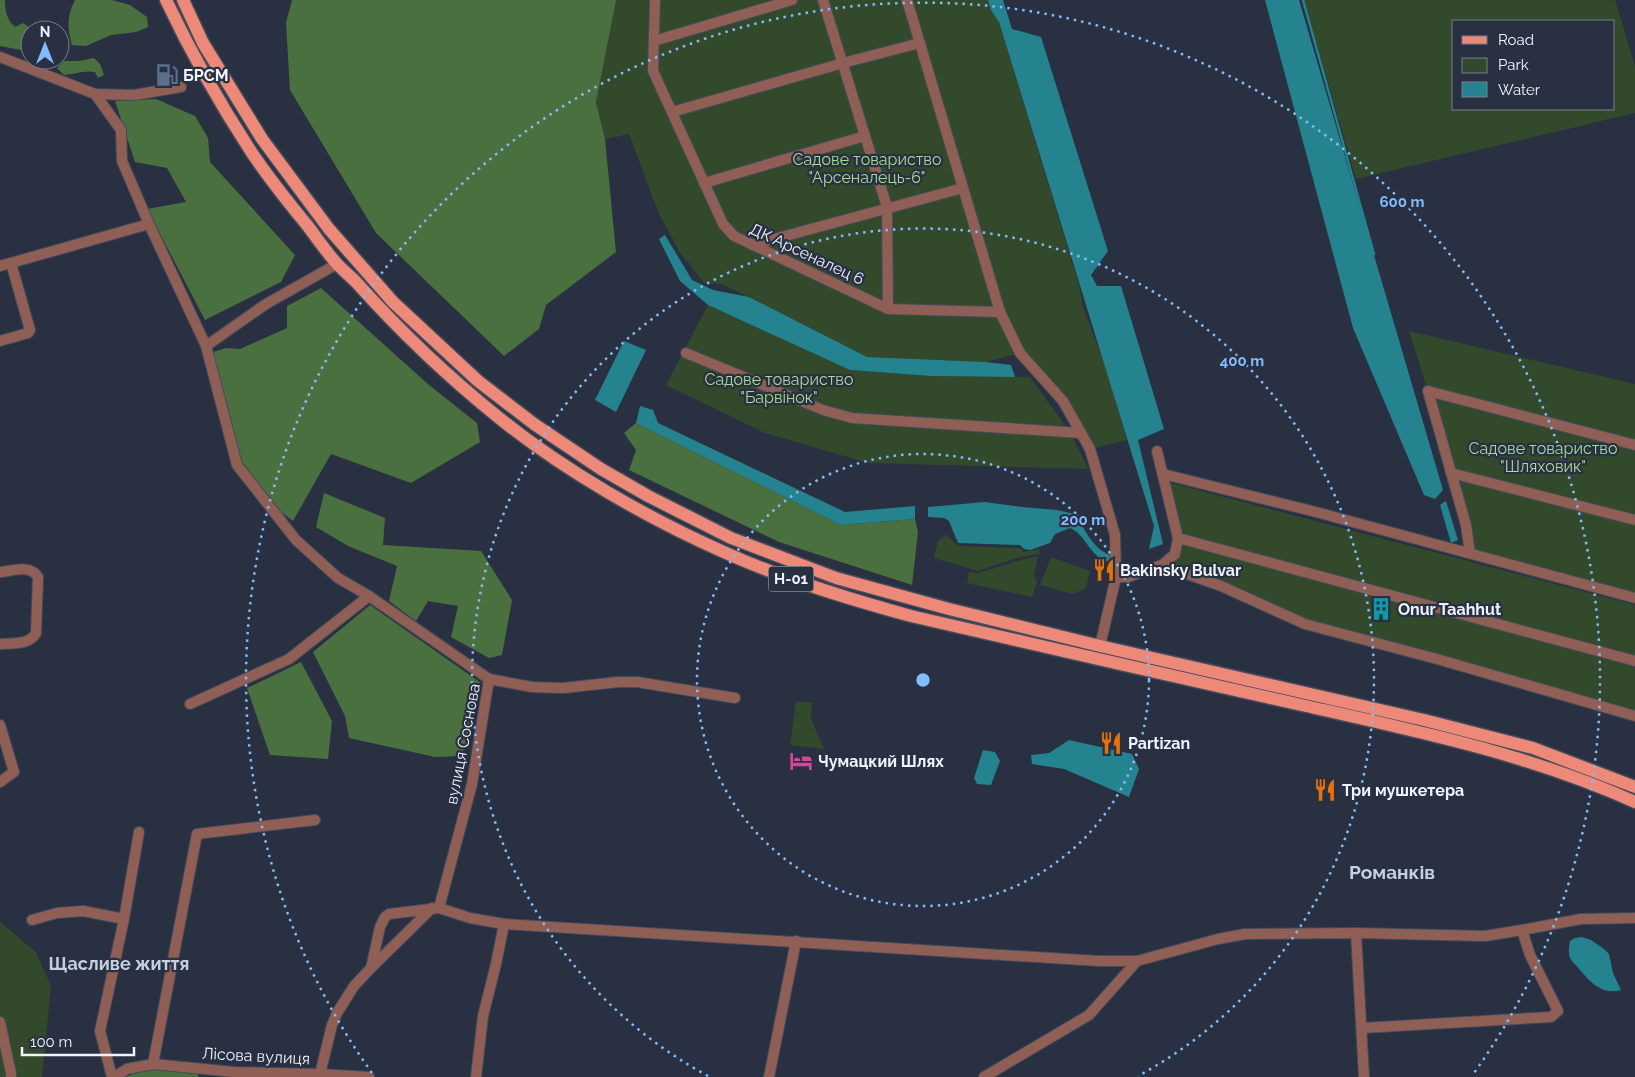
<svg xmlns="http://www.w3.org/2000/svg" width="1635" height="1077" font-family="Raleway,sans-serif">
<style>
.green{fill:#33492c;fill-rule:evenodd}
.forest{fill:#4b703f}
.water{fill:#25838f}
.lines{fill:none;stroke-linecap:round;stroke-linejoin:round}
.stream{stroke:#25838f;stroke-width:2.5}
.minor-casing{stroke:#444b5c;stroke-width:12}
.major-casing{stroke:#444b5c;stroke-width:15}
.minor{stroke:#8f5f56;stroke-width:10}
.major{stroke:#ec8979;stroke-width:12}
.ring{fill:none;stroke:#83bcfb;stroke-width:2.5;stroke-dasharray:2.5 5}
.labels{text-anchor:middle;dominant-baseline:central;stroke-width:4.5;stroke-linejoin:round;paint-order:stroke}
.shield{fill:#283041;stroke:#b3b8c6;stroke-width:1}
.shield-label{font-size:15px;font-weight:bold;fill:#eef3ff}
.poi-label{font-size:16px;font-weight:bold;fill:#eef3ff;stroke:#283041;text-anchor:start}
.park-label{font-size:16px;fill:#a5dd93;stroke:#283041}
.street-label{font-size:16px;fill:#eef3ff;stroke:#283041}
.neighbourhood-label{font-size:18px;font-weight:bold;fill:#c4cfe4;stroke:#283041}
.quarter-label{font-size:19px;font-weight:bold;fill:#c4cfe4;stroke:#283041}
.centre{fill:#83bcfb;stroke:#283041;stroke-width:2.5}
.ring-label{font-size:15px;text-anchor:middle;font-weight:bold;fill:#83bcfb;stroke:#283041;stroke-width:4.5;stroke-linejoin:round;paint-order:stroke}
</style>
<rect width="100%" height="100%" fill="#283041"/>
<!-- green -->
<g class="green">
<path d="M591,0H1000L999,22L1080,289L1083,307L1105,365L1127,440L1090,449L1063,401L1020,353L986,362L867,357L749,297L721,284L704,283L679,251L659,214L629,134L605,139L597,107Z"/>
<path d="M1304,0H1615L1635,66V113L1356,179ZM1454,21H1614V109H1454Z"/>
<path d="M708,305L850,370L931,376L1030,377L1070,432L1088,469L868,463L765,433L666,385Z"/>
<path d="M1409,331L1635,384V598L1470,553L1428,391Z"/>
<path d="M1164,481L1635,605V716L1305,624L1169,568L1178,537Z"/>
<path d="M946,535C951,538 954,543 959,546L1015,548H1020L1024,552L1039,549L1040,554L1020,557L978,571L934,558L938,541Z"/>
<path d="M1038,556L1034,576L1037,582L1032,597L967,583L969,572L978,573L1024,559Z"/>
<path d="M1051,557L1090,571L1086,588L1073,594L1040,585Z"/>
<path d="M796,701L812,703L811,719L824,749L790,745Z"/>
<path d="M0,922L36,952L51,986L42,1077H0Z"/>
</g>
<!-- forest -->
<g class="forest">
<path d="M0,0H5C5,11 7,20 15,27L23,23L33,30H30V46L21,50L0,46Z"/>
<path d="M75,0H112L130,5L147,17L148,27L136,32L111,35L86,46L72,45C67,28 67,15 75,0Z"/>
<path d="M292,0H616L596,102L605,139L616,252L546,305L539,329L504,356L376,233L290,90L286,23Z"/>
<path d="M94,58L100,64L104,75L98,78L95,72C85,70 75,74 64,75L57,68L64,61H79Z"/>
<path d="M156,99L195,116L208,138L210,162L295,255L281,282L205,320L147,209L186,202L167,168L135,162L115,101Z"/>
<path d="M321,288L429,385L477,423L480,442L411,483L331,454L293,521L281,512L242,462L213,352L226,348L240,349L287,328V306Z"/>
<path d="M636,423L841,525L915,519L918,532L912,585L779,542L629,470L636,450L624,433Z"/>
<path d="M324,493L385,518L383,545L481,551L512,600L502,655L489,658L451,637L458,606L428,601L416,621L389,601L397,566L348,546L316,527Z"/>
<path d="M370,605L481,683L462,756L435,757L349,738L345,716L313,652Z"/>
<path d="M301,662L332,721L328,759L270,755L247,688Z"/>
<path d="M151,1068L198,1072V1077H125Z"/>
</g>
<!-- water -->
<g class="water">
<path d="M988,0H1003L1012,29L1041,37L1108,251L1091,275L1097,286H1121L1164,429L1138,440L1163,544L1149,549L1154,526L999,22L991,10Z"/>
<path d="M1265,0H1299L1443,490L1435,499L1424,495L1353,328Z"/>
<path d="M665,235L692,280L713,290L749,297L867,357L986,362L1011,365L1015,377L931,376L850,370L708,305L680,281L659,239Z"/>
<path d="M624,341L646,350L616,412L595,400Z"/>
<path d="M640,406L653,410L658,423L845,512L915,506V519L841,525L636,423Z"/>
<path d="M1446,501L1458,540L1451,543L1440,505Z"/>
<path d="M985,502L1022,507L1057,510L1079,515C1080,526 1095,548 1104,552C1106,554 1109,554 1112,555V563C1108,562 1103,560 1100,558C1088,550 1084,534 1070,528L1055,534L1050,543L1030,550L1024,549L1020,545L958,543L949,521L944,518L928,517V507Z"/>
<path d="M1069,740L1132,754L1139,769L1129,797L1064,769L1032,764L1031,755L1049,753Z"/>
<path d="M983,750L995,752L1000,761L991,785L977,784L974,778Z"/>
<path d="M1582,937L1591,940L1604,949L1609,954L1613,973L1621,990C1602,995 1591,983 1580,970C1577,966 1572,962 1570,958C1568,952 1569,947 1570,941L1575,938Z"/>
</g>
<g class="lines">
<!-- stream -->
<path class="stream" d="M1303,0L1374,254"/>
<defs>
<g id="minor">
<path d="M655,0L653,71L723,224L734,236L888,309L1000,312"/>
<path d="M823,0L887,207L888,309"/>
<path d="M907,0L1000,312L1020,353L1063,401L1090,449L1115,535L1116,577L1100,646"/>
<path d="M654,41L792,0"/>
<path d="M0,57L95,94L134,95L181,87"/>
<path d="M95,94L121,130L122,161L149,224"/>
<path d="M672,112L843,63L920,43"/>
<path d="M704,183L865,136"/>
<path d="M752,245L963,188"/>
<path d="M0,266L149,224L206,346L237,465L296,540L338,578L369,596L489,679"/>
<path d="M0,341L28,333L30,330L11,263"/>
<path d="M206,346L266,304L337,264"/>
<path d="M686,353L823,410L852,418L1081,433"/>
<path d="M1428,391L1635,445"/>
<path d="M1428,391L1466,525L1470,553"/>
<path d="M1451,473L1635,520"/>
<path d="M1163,474L1312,511L1635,598"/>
<path d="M1178,538L1635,661"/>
<path d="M1162,565L1221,586L1305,624L1437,659L1635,716"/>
<path d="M0,572C13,571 30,564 38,577L36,633C30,645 12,643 0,644"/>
<path d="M1116,577H1128L1162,565L1175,554L1178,538L1157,451"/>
<path d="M190,704L289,659L369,596"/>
<path d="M0,725L14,772L0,782"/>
<path d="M439,908L472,784L489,679L532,687L563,688L618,682H637L735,698"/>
<path d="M124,919L139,832"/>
<path d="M32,920L57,913L83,911L124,919L100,1031L112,1077"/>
<path d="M1356,933L1364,1077"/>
<path d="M371,968L380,927L385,917L389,914L439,908L470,918L504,924L1099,961H1137L1218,939L1245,934L1356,933L1485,936L1522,930L1581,919L1635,918"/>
<path d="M0,1022L11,1073V1077"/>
<path d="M1362,1028L1551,1017L1558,1011L1530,955L1522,930"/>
<path d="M153,1064L197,834L315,820"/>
<path d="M320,1074L332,1025L337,1013L354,986L371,968L432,908"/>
<path d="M114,1077L127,1069L153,1064L234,1072L320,1074L369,1077"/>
<path d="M476,1077L483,1016L496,964L504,924"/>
<path d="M769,1077L796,941"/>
<path d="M984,1077L1089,1015L1137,961"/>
</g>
<g id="major">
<path d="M166,0C191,53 220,104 252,153C269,178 288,202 307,225C317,238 327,253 338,265C344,271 350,276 356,282C400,331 447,376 498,417C563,470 649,519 726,553C786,580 849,599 911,616C1043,647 1174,676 1306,706C1417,731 1531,755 1635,802"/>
<path d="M183,0L203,43L262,139L329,229L393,302L478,381L534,424L601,469L648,496L731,538L836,578L949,609L1100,646L1424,720L1533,748L1635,787"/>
</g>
</defs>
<!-- minor casing -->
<use href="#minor" class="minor-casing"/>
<!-- major casing -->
<use href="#major" class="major-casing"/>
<!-- minor -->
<use href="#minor" class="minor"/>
<!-- major -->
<use href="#major" class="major"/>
</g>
<!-- distance rings -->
<g class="ring">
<circle cx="923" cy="680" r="226"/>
<path d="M708 1076A451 451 0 1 1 1138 1076"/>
<path d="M372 1073A677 677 0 1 1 1474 1073"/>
</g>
<!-- icons -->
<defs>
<symbol id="fuel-bare" viewBox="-9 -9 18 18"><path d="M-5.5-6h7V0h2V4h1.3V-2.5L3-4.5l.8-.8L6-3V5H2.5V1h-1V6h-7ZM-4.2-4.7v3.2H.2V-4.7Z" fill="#5c6f8a" stroke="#283041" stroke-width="2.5" paint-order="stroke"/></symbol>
<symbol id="restaurant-bare" viewBox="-9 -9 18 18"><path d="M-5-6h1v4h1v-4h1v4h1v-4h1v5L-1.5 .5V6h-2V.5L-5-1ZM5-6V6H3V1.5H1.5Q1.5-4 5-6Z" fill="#e8710a" stroke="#283041" stroke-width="2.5" paint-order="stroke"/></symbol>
<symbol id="building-bare" viewBox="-9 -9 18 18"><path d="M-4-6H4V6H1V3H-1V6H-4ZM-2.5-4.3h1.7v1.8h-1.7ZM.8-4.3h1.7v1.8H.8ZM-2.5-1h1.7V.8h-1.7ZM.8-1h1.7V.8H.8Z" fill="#0f9aa8" stroke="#283041" stroke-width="2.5" paint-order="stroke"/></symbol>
<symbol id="hotel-bare" viewBox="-9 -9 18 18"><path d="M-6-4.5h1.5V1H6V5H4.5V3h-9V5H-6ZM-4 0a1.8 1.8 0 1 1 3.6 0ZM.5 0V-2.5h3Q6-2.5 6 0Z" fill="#d1479c" stroke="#283041" stroke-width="2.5" paint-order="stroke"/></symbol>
</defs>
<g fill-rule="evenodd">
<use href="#fuel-bare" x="151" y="59" width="32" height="32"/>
<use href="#restaurant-bare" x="1088" y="554" width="32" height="32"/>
<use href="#building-bare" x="1365" y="593" width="32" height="32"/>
<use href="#restaurant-bare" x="1095" y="727" width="32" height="32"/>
<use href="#hotel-bare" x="785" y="745" width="32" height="32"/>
<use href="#restaurant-bare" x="1309" y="774" width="32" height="32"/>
</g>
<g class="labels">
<!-- shield labels -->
<rect class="shield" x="768.5" y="566.5" width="45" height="25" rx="4"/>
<g class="shield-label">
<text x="791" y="579">Н-01</text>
</g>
<!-- poi labels -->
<g class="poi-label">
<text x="183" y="75">БРСМ</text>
<text x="1120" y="570">Bakinsky Bulvar</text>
<text x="1398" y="609">Onur Taahhut</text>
<text x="1128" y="743">Partizan</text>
<text x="818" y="761">Чумацкий Шлях</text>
<text x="1342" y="790">Три мушкетера</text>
</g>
<!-- park labels -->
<g class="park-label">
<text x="867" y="159">Садове товариство<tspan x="867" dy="18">"Арсеналець-6"</tspan></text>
<text x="779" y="379">Садове товариство<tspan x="779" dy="18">"Барвінок"</tspan></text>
<text x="1543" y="448">Садове товариство<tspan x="1543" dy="18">"Шляховик"</tspan></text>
</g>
<!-- street labels -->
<g class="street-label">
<text transform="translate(807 254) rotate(25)">ДК Арсеналец 6</text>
<text transform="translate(463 744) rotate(-79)">вулиця Соснова</text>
<text transform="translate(256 1056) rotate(3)">Лісова вулиця</text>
</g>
<!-- neighbourhood labels -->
<g class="neighbourhood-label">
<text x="119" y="963">Щасливе життя</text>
</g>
<!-- quarter labels -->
<g class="quarter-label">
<text x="1392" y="872">Романків</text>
</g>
</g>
<circle cx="923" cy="680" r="8" class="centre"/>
<g class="ring-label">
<text x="1402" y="207">600 m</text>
<text x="1242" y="366">400 m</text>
<text x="1083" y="525">200 m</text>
</g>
<!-- legend -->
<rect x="1452" y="20" width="162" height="90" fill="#283041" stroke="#777e8d"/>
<rect x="1462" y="36" width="25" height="8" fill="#ec8979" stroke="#777e8d"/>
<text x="1498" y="45" font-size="15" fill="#eef3ff">Road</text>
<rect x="1462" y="58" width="25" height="15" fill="#33492c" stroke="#777e8d"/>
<text x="1498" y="70" font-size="15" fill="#eef3ff">Park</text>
<rect x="1462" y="82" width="25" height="15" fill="#25838f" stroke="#777e8d"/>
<text x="1498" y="95" font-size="15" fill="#eef3ff">Water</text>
<!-- north arrow -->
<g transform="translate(45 45)"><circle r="24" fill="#283041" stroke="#777e8d"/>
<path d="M0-4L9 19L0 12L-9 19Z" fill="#83bcfb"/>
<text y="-8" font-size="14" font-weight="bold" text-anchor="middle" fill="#eef3ff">N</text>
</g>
<!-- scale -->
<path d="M22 1047v8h112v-8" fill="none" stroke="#eef3ff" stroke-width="2.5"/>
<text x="30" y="1047" font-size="15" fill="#eef3ff" stroke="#283041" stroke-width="4" paint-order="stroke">100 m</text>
</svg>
